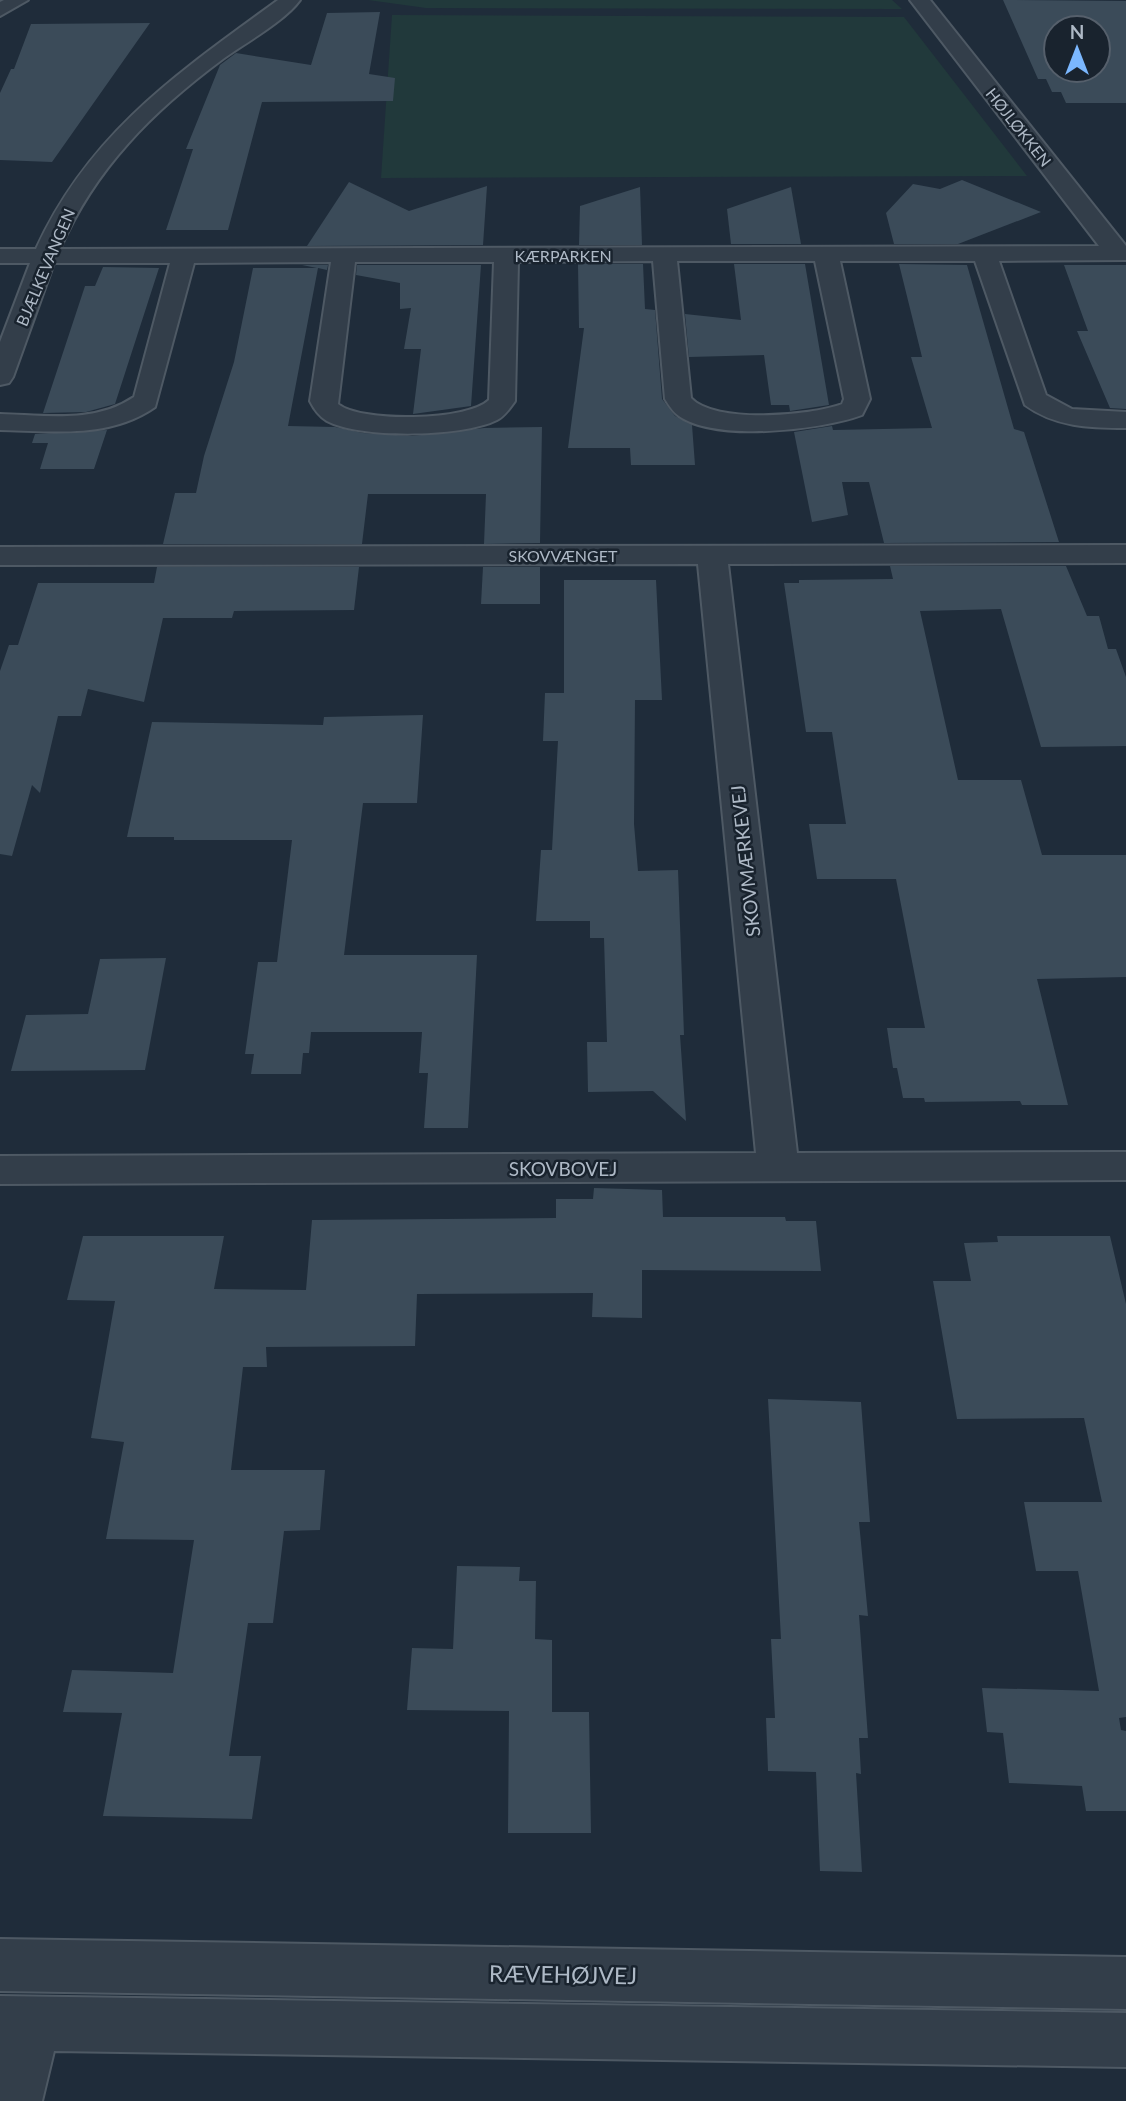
<svg xmlns="http://www.w3.org/2000/svg" width="1126" height="2101" font-family="Lato,sans-serif">
<style>
.green{fill:#21393b}
.building{fill:#3b4b59;fill-rule:evenodd}
.lines{fill:none;stroke-linecap:round;stroke-linejoin:round}
.minor-casing{stroke:#4e5964;stroke-width:4}
.minor{fill:#333e4a;fill-rule:evenodd}
.labels{text-anchor:middle;dominant-baseline:central;stroke-width:5;stroke-linejoin:round;paint-order:stroke}
.far-street-label{font-size:16px;fill:#aeb9c6;stroke:#19232e}
.street-label{font-size:19px;fill:#aeb9c6;stroke:#19232e}
.near-street-label{font-size:23px;fill:#aeb9c6;stroke:#19232e}
</style>
<rect width="100%" height="100%" fill="#1f2c3a"/>
<!-- green -->
<g class="green">
<path d="M368,0H892L902,9L426,8Z"/>
<path d="M392,15L904,17L1027,176L381,178Z"/>
</g>
<!-- building -->
<g class="building">
<path d="M1003,0L1126,1V103H1066L1061,92H1052L1046,79H1038ZM1056,28H1098V70H1056Z"/>
<path d="M380,12L369,74L395,78L393,101L262,102L228,230H166L193,149H186L220,65L236,53L311,65L327,13Z"/>
<path d="M150,23L52,162L0,160V93L11,69H14L31,24Z"/>
<path d="M962,180L1041,212L958,244H894L886,213L913,184L940,189Z"/>
<path d="M349,182L409,211L487,186L483,245L307,246Z"/>
<path d="M640,187L642,245H579L580,206Z"/>
<path d="M791,187L801,244H731L727,209Z"/>
<path d="M578,264H643L645,309L655,310L662,399L675,416L692,425L695,465H631L630,448H568L584,328H579Z"/>
<path d="M734,264H805L829,405L790,411L789,405H771L764,355L689,357L685,314L741,320Z"/>
<path d="M899,264L967,265L1014,429L1024,432L1059,542L884,543L869,482H842L848,515L812,522L794,432L832,426L833,430L932,428L911,357H922Z"/>
<path d="M302,265H328L327,270L318,268L288,426L335,427L363,433L412,436L484,428L542,427L540,543L484,544L486,494H368L362,544H163L175,493H196L204,456L234,362L253,268H317Z"/>
<path d="M357,265H481L471,406L413,414L421,349H404L411,308L400,309V283L356,275Z"/>
<path d="M1064,265H1126V409L1110,408L1077,331H1088Z"/>
<path d="M103,267L159,268L115,404L86,412L43,413L85,286H95Z"/>
<path d="M107,430L94,469H40L48,443H32L35,434Z"/>
<path d="M890,566H1066L1087,616H1099L1108,649H1116L1126,677V746L1041,747L1001,609L920,611L958,780H1021L1042,855H1126V977L1037,979L1068,1105H1022L1020,1101L925,1102L924,1098H903L897,1068H893L887,1028H925L896,879H817L809,824H846L832,732H806L784,583H799V580L893,579Z"/>
<path d="M157,567H359L354,610L234,611L232,618H163L144,702L88,689L81,716H58L40,793L32,785L12,856L0,854V671L9,645H18L38,583H154Z"/>
<path d="M483,567H540V604H481Z"/>
<path d="M564,580H656L662,700H635L634,824L638,871L678,870L684,1035H680L686,1121L653,1091L588,1092L587,1042H607L604,938H590V921H536L541,850H552L558,741H543L545,693H564Z"/>
<path d="M423,715L417,803H363L344,955H477L468,1128H424L428,1073H419L422,1032H311L309,1053H303L301,1074H251L254,1054H245L258,962H277L292,840H174V837H127L152,722L323,725L324,717Z"/>
<path d="M166,958L145,1070L11,1071L26,1015L88,1014L100,959Z"/>
<path d="M594,1188L662,1190L663,1217H785L786,1221H816L821,1271L642,1270V1318L592,1317L593,1293L417,1294L415,1346L266,1347L267,1367H243L231,1470H325L320,1530L284,1531L273,1623H248L229,1756H261L252,1819L103,1816L122,1713L63,1712L72,1670L173,1673L194,1540L106,1539L124,1442L91,1438L115,1301L67,1300L83,1236H224L214,1289L306,1290L312,1220L556,1218V1199H593Z"/>
<path d="M997,1236H1110L1126,1304V1717L1119,1718L1121,1730L1126,1731V1811H1086L1082,1786L1009,1783L1003,1733L987,1732L982,1688L1099,1691L1078,1571H1036L1024,1502H1102L1084,1418L957,1419L933,1281H971L964,1243L998,1242Z"/>
<path d="M768,1399L861,1402L870,1522H859L868,1616L859,1615L868,1738H859L861,1774L856,1773L862,1872L820,1871L816,1772L768,1771L766,1718H775L771,1639H781Z"/>
<path d="M457,1566L520,1567L519,1581H536L535,1639L552,1640V1712H589L591,1833H508L509,1711L407,1710L412,1648L453,1649Z"/>
</g>
<g class="lines">
<defs>
<g id="minor">
<path d="M4,0H28L0,16V2Z"/>
<path d="M278,0H300C285,21 245,43 223,59C153,111 95,168 60,249L1099,246L910,0H930L1126,246V260L999,261L1046,395L1072,409L1126,412V428C1090,428 1055,427 1025,405L975,261H840L870,399L862,415C822,430 716,442 679,416C673,412 669,405 665,399L653,261L518,262L515,401C510,408 505,416 497,420C464,437 360,439 327,421C319,416 314,409 310,401L331,262L194,263L155,407C109,439 54,431 0,430V414C45,415 94,424 134,397L170,263H54L13,377L9,383L0,385V342L30,263H0V249H36C89,133 178,73 278,0ZM677,261H815L844,399L842,404C810,416 715,424 691,398ZM355,262H494L489,400C468,421 361,423 338,404Z"/>
<path d="M1126,545V563L728,564L797,1153L1126,1152V1180L0,1184V1156L756,1153L698,564L0,565V547Z"/>
<path d="M0,1939L1126,1957V2009L0,1991Z"/>
<path d="M0,1996L1126,2013V2067L54,2051L42,2101H0Z"/>
</g>
</defs>
<!-- minor casing -->
<use href="#minor" class="minor-casing"/>
<!-- minor -->
<use href="#minor" class="minor"/>
</g>
<g class="labels">
<!-- far-street labels -->
<g class="far-street-label">
<text transform="translate(1019 127) rotate(52)">HØJLØKKEN</text>
<text x="563" y="255">KÆRPARKEN</text>
<text transform="translate(45 267) rotate(-67)">BJÆLKEVANGEN</text>
<text x="563" y="555">SKOVVÆNGET</text>
</g>
<!-- street labels -->
<g class="street-label">
<text transform="translate(745 861) rotate(-96)">SKOVMÆRKEVEJ</text>
<text x="563" y="1168">SKOVBOVEJ</text>
</g>
<!-- near-street labels -->
<g class="near-street-label">
<text transform="translate(563 1974) rotate(1)">RÆVEHØJVEJ</text>
</g>
</g>
<!-- north arrow -->
<g transform="translate(1077 49)"><circle r="33" fill="#19232e" stroke="#555f6b" stroke-width="2"/>
<path d="M0-5L12 26L0 18L-12 26Z" fill="#7bb7fe"/>
<text y="-10" font-size="19" font-weight="bold" text-anchor="middle" fill="#aeb9c6">N</text>
</g>
</svg>
